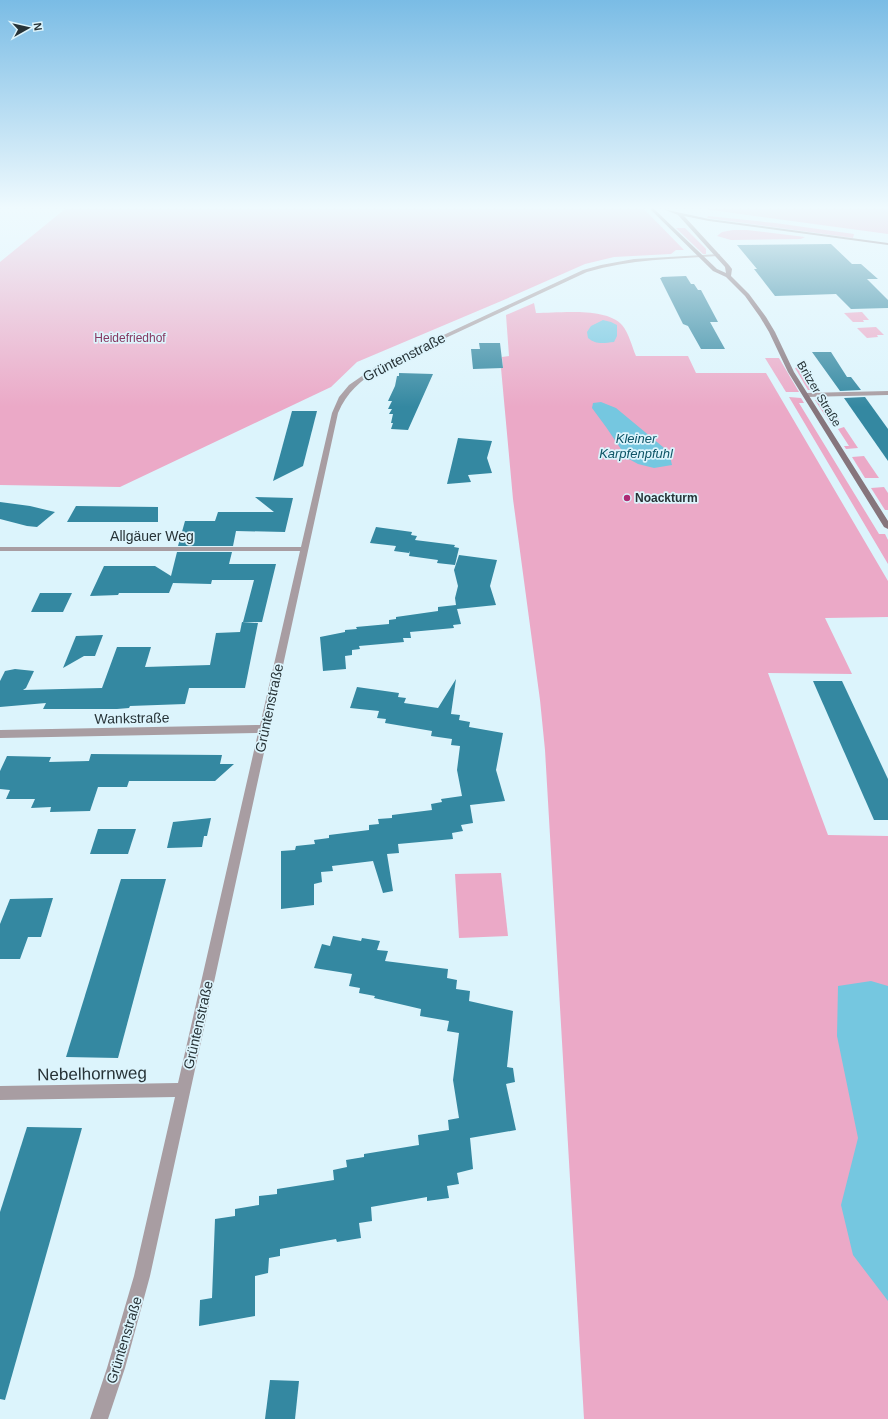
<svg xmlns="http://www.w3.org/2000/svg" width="888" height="1419" font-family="Helvetica,sans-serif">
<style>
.green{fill:#eba9c7}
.water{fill:#75c7e0}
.building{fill:#3488a1}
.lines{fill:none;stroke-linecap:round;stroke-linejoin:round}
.street{fill:#a89da2;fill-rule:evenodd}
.secondary{fill:#86757c;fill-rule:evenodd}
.poi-dot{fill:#ac2a75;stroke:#dcf4fc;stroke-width:1.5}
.labels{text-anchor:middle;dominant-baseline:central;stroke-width:3.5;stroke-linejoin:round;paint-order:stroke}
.far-park-label{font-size:12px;fill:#863861;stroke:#dcf4fc}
.far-street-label{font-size:12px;fill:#273337;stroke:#dcf4fc}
.far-poi-label{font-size:12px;font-weight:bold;fill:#273337;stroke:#dcf4fc;text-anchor:start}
.far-water-label{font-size:13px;font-style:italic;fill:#0c5365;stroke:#dcf4fc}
.street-label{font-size:14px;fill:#273337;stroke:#dcf4fc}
.near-street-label{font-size:17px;fill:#273337;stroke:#dcf4fc}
</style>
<rect width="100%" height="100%" fill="#dcf4fc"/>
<!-- green -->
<g class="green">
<path d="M65,209H644L684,250H676L671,254L614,257L585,264L506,299L357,362L331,387L120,487L0,485V262Z"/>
<path d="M704,209H888V234Z"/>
<path d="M708,216L775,223L854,234L853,238L707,218Z"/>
<path d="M676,228H685L706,249V254H703Z"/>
<path d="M733,230H747L805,237L801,239L731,240L717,236L722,232Z"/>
<path d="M534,303L536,313C559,313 606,307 622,325C629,333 632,347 636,356H688L696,373H766L888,581V617L825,618L852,674L768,673L828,835L888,836V1419H584L545,750L540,700L513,499L501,368H503L502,357L509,356L506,315Z"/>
<path d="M862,312L869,320H863L864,322H853L844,313Z"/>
<path d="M876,327L884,335H877L878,337L867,338L857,328Z"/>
<path d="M765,358H779L799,392H786Z"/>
<path d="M804,366L820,390H808L795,368Z"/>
<path d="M789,397L801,398L804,403H799L879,534H885L888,540V564Z"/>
<path d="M826,399L840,421L830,423L815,400Z"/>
<path d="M844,427L858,448L846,449L844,446H849L838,429Z"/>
<path d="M864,456L879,478H865L852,457Z"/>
<path d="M884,487L888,493V510H885L871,488Z"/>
<path d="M501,873L508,936L459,938L455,874Z"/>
</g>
<!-- water -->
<g class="water">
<path d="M603,320L611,322L617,325V336L614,342C604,343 596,345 588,338L587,332L591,326Z"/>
<path d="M601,402L616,408L669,452L672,465L654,468L638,464L627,458L606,427L592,408L593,403Z"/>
<path d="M871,981L888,986V1301L853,1255L841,1205L858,1138L837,1036L838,986Z"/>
</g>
<!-- building -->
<g class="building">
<path d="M831,244L852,264H861L878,279H867L888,300V308L851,309L836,294L775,296L754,269H757L737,245Z"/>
<path d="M686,276L691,284H694L698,290H701L718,322H710L725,349H701L688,326L683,324L660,278H662L661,277Z"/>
<path d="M479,343H500L503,368L473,369L471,349H480Z"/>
<path d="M812,352H831L847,377H851L861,390L840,391Z"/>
<path d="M399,373L433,374L408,430L391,429L393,423H391L393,414H389L392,409H388L392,401H388L395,386L397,376H399Z"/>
<path d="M865,397L888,429V461L844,398Z"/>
<path d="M292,411H317L303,466L273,481Z"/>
<path d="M458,438L492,441L487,458L492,473L468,475L471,482L447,484Z"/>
<path d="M255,497L293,498L285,532L236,531L233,546H178L185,521H215L218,512H274Z"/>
<path d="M0,502L30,506L55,512L37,527L27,526L0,519Z"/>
<path d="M76,506L158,507V522H67Z"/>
<path d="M376,527L412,532L411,535L417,536L415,540L455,545L454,547L459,548L455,565L437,563L438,560L409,556L410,551L409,553L394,551L396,546L370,543Z"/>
<path d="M177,552H232L229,564H276L262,622H243L254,580H212L211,584L173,583L169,593H119L118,595L90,596L104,566H155L171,576Z"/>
<path d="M459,555L497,560L490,586L496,605L457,609L461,624L453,625L454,628L410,632L411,638H403L404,642L359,646L360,649L352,650V655L345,656L346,669L323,671L320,637L345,632V630L357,629L356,627L389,624V620L396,619V617L438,611V607L456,605L455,598L458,586L454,570Z"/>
<path d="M40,593H72L63,612H31Z"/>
<path d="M242,622L258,623L245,688H189L185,704L130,706L129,708L117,709H43L46,703L0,707V681L5,671L15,669L34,671L26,688L23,690L102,688L117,647H151L145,667L210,665L216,633L240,632Z"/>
<path d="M103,635L95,656H84L63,668L76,636Z"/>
<path d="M456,679L451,714L460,715L459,720L470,722L469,727L503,733L496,770L505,801L470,805L473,823L461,825L463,831L452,833L453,839L398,844L399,853L387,854L393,891L383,893L373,861L332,866L333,871L321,872L322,882L314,884V905L281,909V851L295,850L296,846L315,844L314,840L329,838V835L369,830V825L379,824L378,819L392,818V815L432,810L431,804L442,802L441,799L462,796L457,770L460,746L451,745L452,739L431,736L432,731L385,723L386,719L377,718L379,711L350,708L357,687L399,693L398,697L406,698L404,703L438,708Z"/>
<path d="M813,681H842L888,779V820H874Z"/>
<path d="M91,754L222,755L220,764H234L215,781H129L127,787H98L90,811L50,812L51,807L31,808L35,799H6L10,790L0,789V771L7,756L51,757L49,762L89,761Z"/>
<path d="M211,818L207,836H204L202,847L167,848L173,822Z"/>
<path d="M98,829H136L128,854H90Z"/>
<path d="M121,879H166L118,1058L66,1057Z"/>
<path d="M53,898L41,937H28L20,959H0V924L10,899Z"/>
<path d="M333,936L361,941L362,938L380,941L377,950L388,951L385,961L448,969L447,978L457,980L456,989L470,991L469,1001L513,1011L507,1067L513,1068L515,1082L506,1084L516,1130L470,1138L473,1169L457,1173L459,1184L447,1186L449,1198L427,1201V1197L371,1207L372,1221L359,1223L361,1238L337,1242L336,1239L280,1249V1256L269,1258L268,1273L255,1276V1316L199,1326L200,1300L212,1298L215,1219L235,1216V1209L259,1205V1196L277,1194V1189L334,1180L333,1170L347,1167L346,1160L364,1157V1154L419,1145L418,1135L449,1130L448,1120L459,1118L453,1080L459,1033L447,1031L449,1021L420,1016L421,1009L374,998L375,996L359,993L360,988L349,986L352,974L314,968L322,944L330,946Z"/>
<path d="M27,1127L82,1128L5,1400L0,1399V1212Z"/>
<path d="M270,1380L299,1381L295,1419H265Z"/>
</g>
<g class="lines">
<!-- street -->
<g class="street">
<path d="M720,254L718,256C674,259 630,259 587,272L379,369C360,381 347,392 338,413L150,1276L125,1368L108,1419H90L107,1368L134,1276L175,1097L0,1100V1086L178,1083L258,733L0,738V730L260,725L300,551H0V547H301L332,413L339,397L349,385L375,367L583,270L601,265L634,259Z"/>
<path d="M888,391V395L806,397L803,395L806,393Z"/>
</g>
<!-- secondary -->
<path class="secondary" d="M650,209H654L717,269L726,273L725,267L678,215L663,209L709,219L888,243V245L709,221L684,216L729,265L732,269L731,276L749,294L766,317L775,332L794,372L888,521V529L884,527L788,372L769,332L760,317L745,296L726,277L713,271Z"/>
</g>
<!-- sky -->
<linearGradient id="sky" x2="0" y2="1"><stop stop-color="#7abce5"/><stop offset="0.51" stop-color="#effafe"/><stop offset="1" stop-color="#effafe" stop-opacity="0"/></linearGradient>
<rect width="888" height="407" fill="url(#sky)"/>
<!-- markers -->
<circle class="poi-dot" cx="627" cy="498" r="4"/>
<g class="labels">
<!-- far-park labels -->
<g class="far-park-label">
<text x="130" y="338">Heidefriedhof</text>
</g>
<!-- far-street labels -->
<g class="far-street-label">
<text transform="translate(819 394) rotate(59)">Britzer Straße</text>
</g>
<!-- far-poi labels -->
<g class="far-poi-label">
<text x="635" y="498">Noackturm</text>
</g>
<!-- far-water labels -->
<g class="far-water-label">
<text x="636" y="438">Kleiner<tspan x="636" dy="15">Karpfenpfuhl</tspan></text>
</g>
<!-- street labels -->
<g class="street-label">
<text transform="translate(404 357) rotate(-27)">Grüntenstraße</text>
<text x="152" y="536">Allgäuer Weg</text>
<text transform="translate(269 708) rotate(-78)">Grüntenstraße</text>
<text transform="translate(132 718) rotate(-1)">Wankstraße</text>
<text transform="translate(198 1025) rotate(-77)">Grüntenstraße</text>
<text transform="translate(124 1340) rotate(-73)">Grüntenstraße</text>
</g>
<!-- near-street labels -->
<g class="near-street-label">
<text transform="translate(92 1074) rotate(-1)">Nebelhornweg</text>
</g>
</g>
<!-- north arrow -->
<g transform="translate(28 28) rotate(82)" stroke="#dcf4fc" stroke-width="3" paint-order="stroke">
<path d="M0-3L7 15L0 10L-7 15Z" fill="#273337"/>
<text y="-6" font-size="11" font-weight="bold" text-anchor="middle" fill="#273337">N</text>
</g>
</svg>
